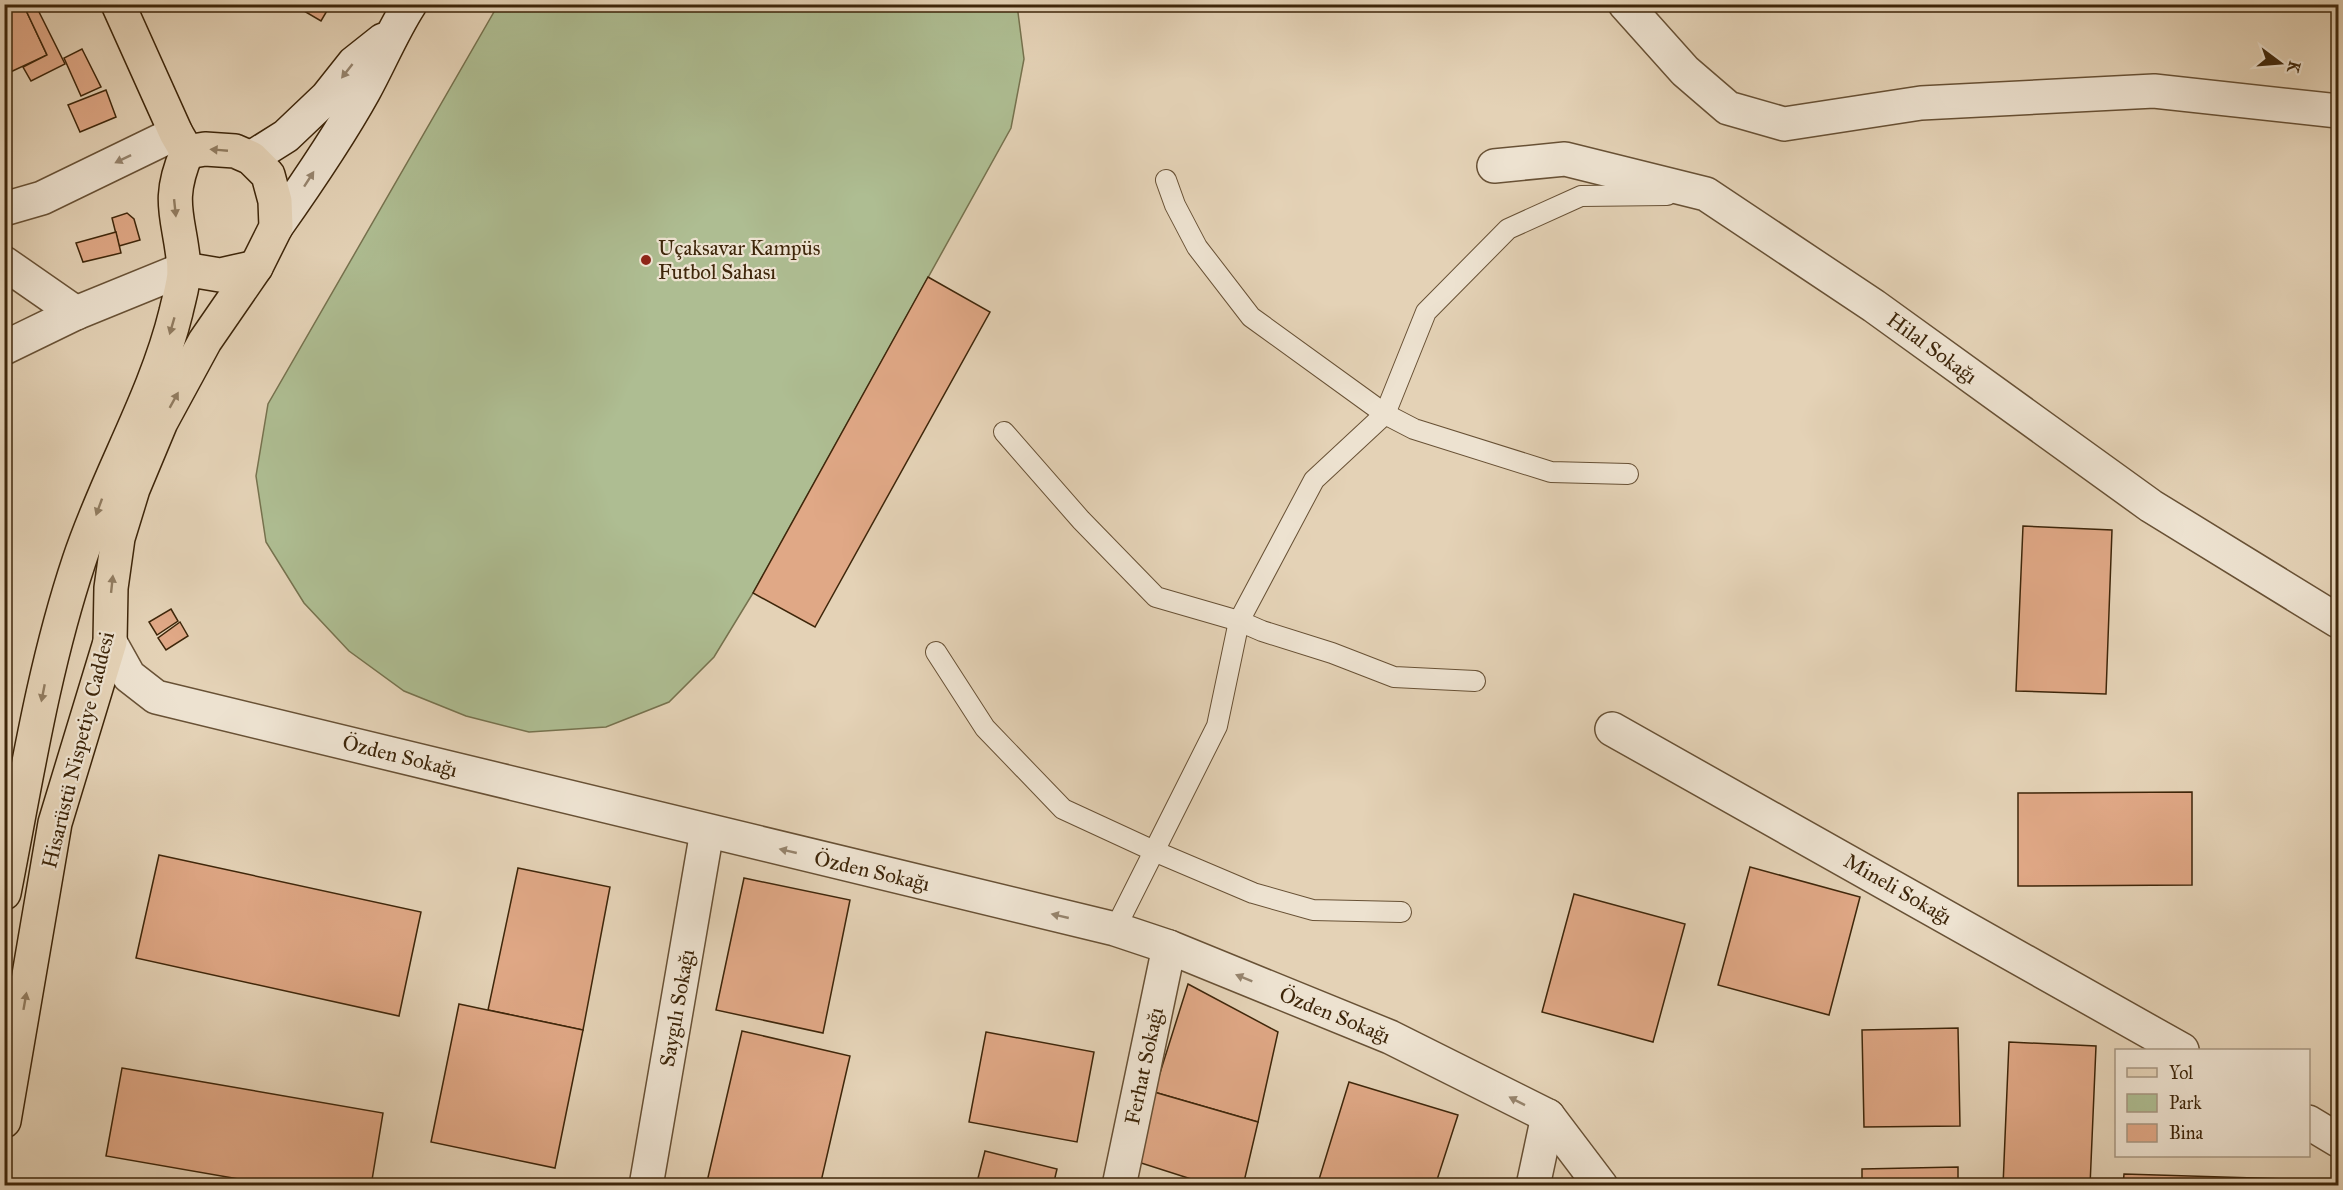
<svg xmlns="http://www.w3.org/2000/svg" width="2343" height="1190" font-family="'IM FELL Great Primer',serif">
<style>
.green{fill:#aebd92;stroke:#76724e;stroke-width:1.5}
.building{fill:#e0a886;stroke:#3e260a;stroke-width:1.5}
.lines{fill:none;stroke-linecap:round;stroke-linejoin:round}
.service-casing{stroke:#685135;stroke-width:22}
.minor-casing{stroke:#685135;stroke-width:36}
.tertiary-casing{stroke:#685135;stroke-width:36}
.secondary-casing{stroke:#3e260a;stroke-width:36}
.primary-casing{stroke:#3e260a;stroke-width:36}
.service{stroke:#ede2d0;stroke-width:20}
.minor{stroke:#ede2d0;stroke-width:33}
.tertiary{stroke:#ede2d0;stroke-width:33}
.secondary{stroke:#ede2d0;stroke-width:33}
.primary{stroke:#e4d2b6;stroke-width:33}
.oneway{fill:#96846d}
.oneway2{fill:#917c60}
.poi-dot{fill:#8f2418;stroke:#ede2d0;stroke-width:2}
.labels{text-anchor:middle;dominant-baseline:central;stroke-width:4.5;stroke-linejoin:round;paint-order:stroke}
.poi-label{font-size:21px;fill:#3e260a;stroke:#ede2d0;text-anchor:start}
.street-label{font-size:21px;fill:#3e260a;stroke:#ede2d0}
</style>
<rect width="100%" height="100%" fill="#e4d2b6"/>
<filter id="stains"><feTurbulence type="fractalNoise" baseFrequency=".00333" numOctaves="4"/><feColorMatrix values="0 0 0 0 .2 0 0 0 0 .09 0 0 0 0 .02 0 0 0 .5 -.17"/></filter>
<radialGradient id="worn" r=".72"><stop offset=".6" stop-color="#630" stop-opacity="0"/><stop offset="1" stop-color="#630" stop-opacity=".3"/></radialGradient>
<!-- green -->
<path class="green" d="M498,5H1017L1024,59L1011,128L753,593L714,657L669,702L606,727L529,732L466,716L404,691L349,651L304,603L266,542L256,476L268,404Z"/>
<!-- building -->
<g class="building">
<path d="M4,4H23L47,55L4,75Z"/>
<path d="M23,4H35L65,64L31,81L23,67L47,55Z"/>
<path d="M292,4H331L321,21Z"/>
<path d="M82,49L101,87L81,96L64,58Z"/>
<path d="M106,90L116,117L80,132L68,105Z"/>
<path d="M127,213L134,219L140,240L119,246L112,218Z"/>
<path d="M116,232L121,253L83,262L76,243Z"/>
<path d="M928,277L990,312L815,627L753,593Z"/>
<path d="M2023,526L2112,530L2106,694L2016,691Z"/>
<path d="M171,609L178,621L157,635L149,622Z"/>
<path d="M180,622L188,636L166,650L158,638Z"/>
<path d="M2192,792V885L2018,886V793Z"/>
<path d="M159,855L421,912L399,1016L136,958Z"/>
<path d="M1750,867L1860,897L1829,1015L1718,985Z"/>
<path d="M518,868L610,887L583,1030L488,1010Z"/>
<path d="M744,878L850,900L823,1033L716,1010Z"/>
<path d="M1574,894L1685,924L1653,1042L1542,1012Z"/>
<path d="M1188,984L1278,1032L1258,1122L1154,1092Z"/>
<path d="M459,1004L583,1030L555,1168L431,1142Z"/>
<path d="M1958,1028L1960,1126L1864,1127L1862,1030Z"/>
<path d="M742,1031L850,1056L820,1186H706Z"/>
<path d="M986,1032L1094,1052L1077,1142L969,1122Z"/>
<path d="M2009,1042L2096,1046L2090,1186H2003Z"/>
<path d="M122,1068L383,1113L371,1186H279L106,1156Z"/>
<path d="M1349,1082L1458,1115L1435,1186H1317Z"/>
<path d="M1154,1092L1258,1122L1243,1186H1213L1138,1162Z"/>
<path d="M985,1151L1057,1169L1053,1186H976Z"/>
<path d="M1958,1167V1186H1862V1169Z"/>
<path d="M2124,1174L2292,1179L2291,1186H2123Z"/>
</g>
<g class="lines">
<defs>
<g id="service">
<path d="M1166,180L1175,205L1197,247L1251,317L1385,414L1414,429L1551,472L1628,474"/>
<path d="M1004,432L1081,520L1156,597L1239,621L1262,631L1332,653L1394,677L1475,681"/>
<path d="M936,652L985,728L1063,809L1154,851L1253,893L1313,910L1401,912"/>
<path d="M1115,929L1217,726L1239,621L1314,480L1385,414L1426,312L1508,229L1581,196L1667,195"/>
</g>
<g id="minor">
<path d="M1625,4L1685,71L1728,108L1784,124L1921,103L2154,91L2338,111"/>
<path d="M1494,166L1565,159L1706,194L1874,306L2151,506L2338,621"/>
<path d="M4,209L42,198L176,133"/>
<path d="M4,263L76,313"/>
<path d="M1612,729L2182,1050"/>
<path d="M2308,1122L2338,1140"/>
<path d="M646,1186L707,831"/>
<path d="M1119,1186L1169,947"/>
<path d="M1533,1186L1548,1116"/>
</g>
<g id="tertiary">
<path d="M4,348L76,313L184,269"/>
<path d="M110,642L129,676L156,697L1115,929L1169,947L1390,1037L1548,1116L1601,1186"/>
</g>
<g id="secondary">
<path d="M251,158L286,136L327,97L354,63L383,40"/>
<path d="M276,227C307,183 338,138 364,91C380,62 392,32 410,4"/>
</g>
<g id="primary">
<path d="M118,4L176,133L187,152"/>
<path d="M184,269L220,275L256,267"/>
<path d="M4,893C26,781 43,669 79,561C107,476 155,398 176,312C179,298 185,280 184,267C180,217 165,203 187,152"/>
<path d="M4,1121L55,823L110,642L111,588L118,538L133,489L161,422L205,341L256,267L276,227L275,201L268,175L251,158L235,151L205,149L187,152"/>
</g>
</defs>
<!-- service casing -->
<use href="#service" class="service-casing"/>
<!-- minor casing -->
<use href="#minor" class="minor-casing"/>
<!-- tertiary casing -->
<use href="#tertiary" class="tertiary-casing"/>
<!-- secondary casing -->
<use href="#secondary" class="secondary-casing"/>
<!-- primary casing -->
<use href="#primary" class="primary-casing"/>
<!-- service -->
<use href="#service" class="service"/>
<!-- minor -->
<use href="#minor" class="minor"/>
<!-- tertiary -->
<use href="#tertiary" class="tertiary"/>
<!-- secondary -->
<use href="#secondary" class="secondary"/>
<!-- primary -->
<use href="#primary" class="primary"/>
</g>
<!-- one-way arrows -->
<defs><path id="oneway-solid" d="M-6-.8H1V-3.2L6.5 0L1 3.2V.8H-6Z" transform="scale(1.5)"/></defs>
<g class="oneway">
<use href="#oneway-solid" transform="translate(347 71) rotate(128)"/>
<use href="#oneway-solid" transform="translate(123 159) rotate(154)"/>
<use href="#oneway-solid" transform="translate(309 179) rotate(-57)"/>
<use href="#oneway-solid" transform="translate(788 851) rotate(-167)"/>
<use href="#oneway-solid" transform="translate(1060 916) rotate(-167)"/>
<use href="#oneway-solid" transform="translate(1244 978) rotate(-158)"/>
<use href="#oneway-solid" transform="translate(1517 1101) rotate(-153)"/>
</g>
<g class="oneway2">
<use href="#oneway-solid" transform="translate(219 150) rotate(-175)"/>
<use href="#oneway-solid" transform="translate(175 208) rotate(84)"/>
<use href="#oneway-solid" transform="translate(172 326) rotate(106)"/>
<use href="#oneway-solid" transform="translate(174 400) rotate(-61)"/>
<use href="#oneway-solid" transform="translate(99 507) rotate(110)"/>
<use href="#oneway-solid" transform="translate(112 584) rotate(-84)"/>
<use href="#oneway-solid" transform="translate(43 693) rotate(101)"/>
<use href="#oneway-solid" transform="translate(25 1001) rotate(-80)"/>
</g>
<!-- markers -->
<circle class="poi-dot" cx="646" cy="260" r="6"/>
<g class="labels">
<!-- poi labels -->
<g class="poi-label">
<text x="658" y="248">Uçaksavar Kampüs<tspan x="658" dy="24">Futbol Sahası</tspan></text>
</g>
<!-- street labels -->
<g class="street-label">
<text transform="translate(1932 348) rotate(36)">Hilal Sokağı</text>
<text transform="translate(78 750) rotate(-76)">Hisarüstü Nispetiye Caddesi</text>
<text transform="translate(400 756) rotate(14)">Özden Sokağı</text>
<text transform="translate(872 871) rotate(13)">Özden Sokağı</text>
<text transform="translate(1898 889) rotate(30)">Mineli Sokağı</text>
<text transform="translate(677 1008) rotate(-80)">Saygılı Sokağı</text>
<text transform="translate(1335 1015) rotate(22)">Özden Sokağı</text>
<text transform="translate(1144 1066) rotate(-78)">Ferhat Sokağı</text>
</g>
</g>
<!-- margin -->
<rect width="2343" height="1190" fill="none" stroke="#e4d2b6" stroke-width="24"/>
<rect x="6" y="6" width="2331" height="1178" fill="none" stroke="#3e260a" stroke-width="3"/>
<rect x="12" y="12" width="2319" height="1166" fill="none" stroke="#3e260a" stroke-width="1.5"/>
<!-- legend -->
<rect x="2115" y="1049" width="195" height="108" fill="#ede2d0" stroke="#a79781" stroke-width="1.5"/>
<rect x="2127" y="1068" width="30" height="9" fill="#e4d2b6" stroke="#a79781" stroke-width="1.5"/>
<text x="2169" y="1079" font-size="18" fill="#3e260a">Yol</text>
<rect x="2127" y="1094" width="30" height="18" fill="#aebd92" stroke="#a79781" stroke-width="1.5"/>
<text x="2169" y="1109" font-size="18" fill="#3e260a">Park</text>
<rect x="2127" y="1124" width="30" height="18" fill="#e0a886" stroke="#a79781" stroke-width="1.5"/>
<text x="2169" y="1139" font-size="18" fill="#3e260a">Bina</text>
<!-- north arrow -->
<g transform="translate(2280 63) rotate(106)" stroke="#ede2d0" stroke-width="4.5" paint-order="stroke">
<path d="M0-4.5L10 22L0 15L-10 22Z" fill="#3e260a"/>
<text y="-9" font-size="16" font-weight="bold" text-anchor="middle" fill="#3e260a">K</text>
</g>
<rect width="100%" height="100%" filter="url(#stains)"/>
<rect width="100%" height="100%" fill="url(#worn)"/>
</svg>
